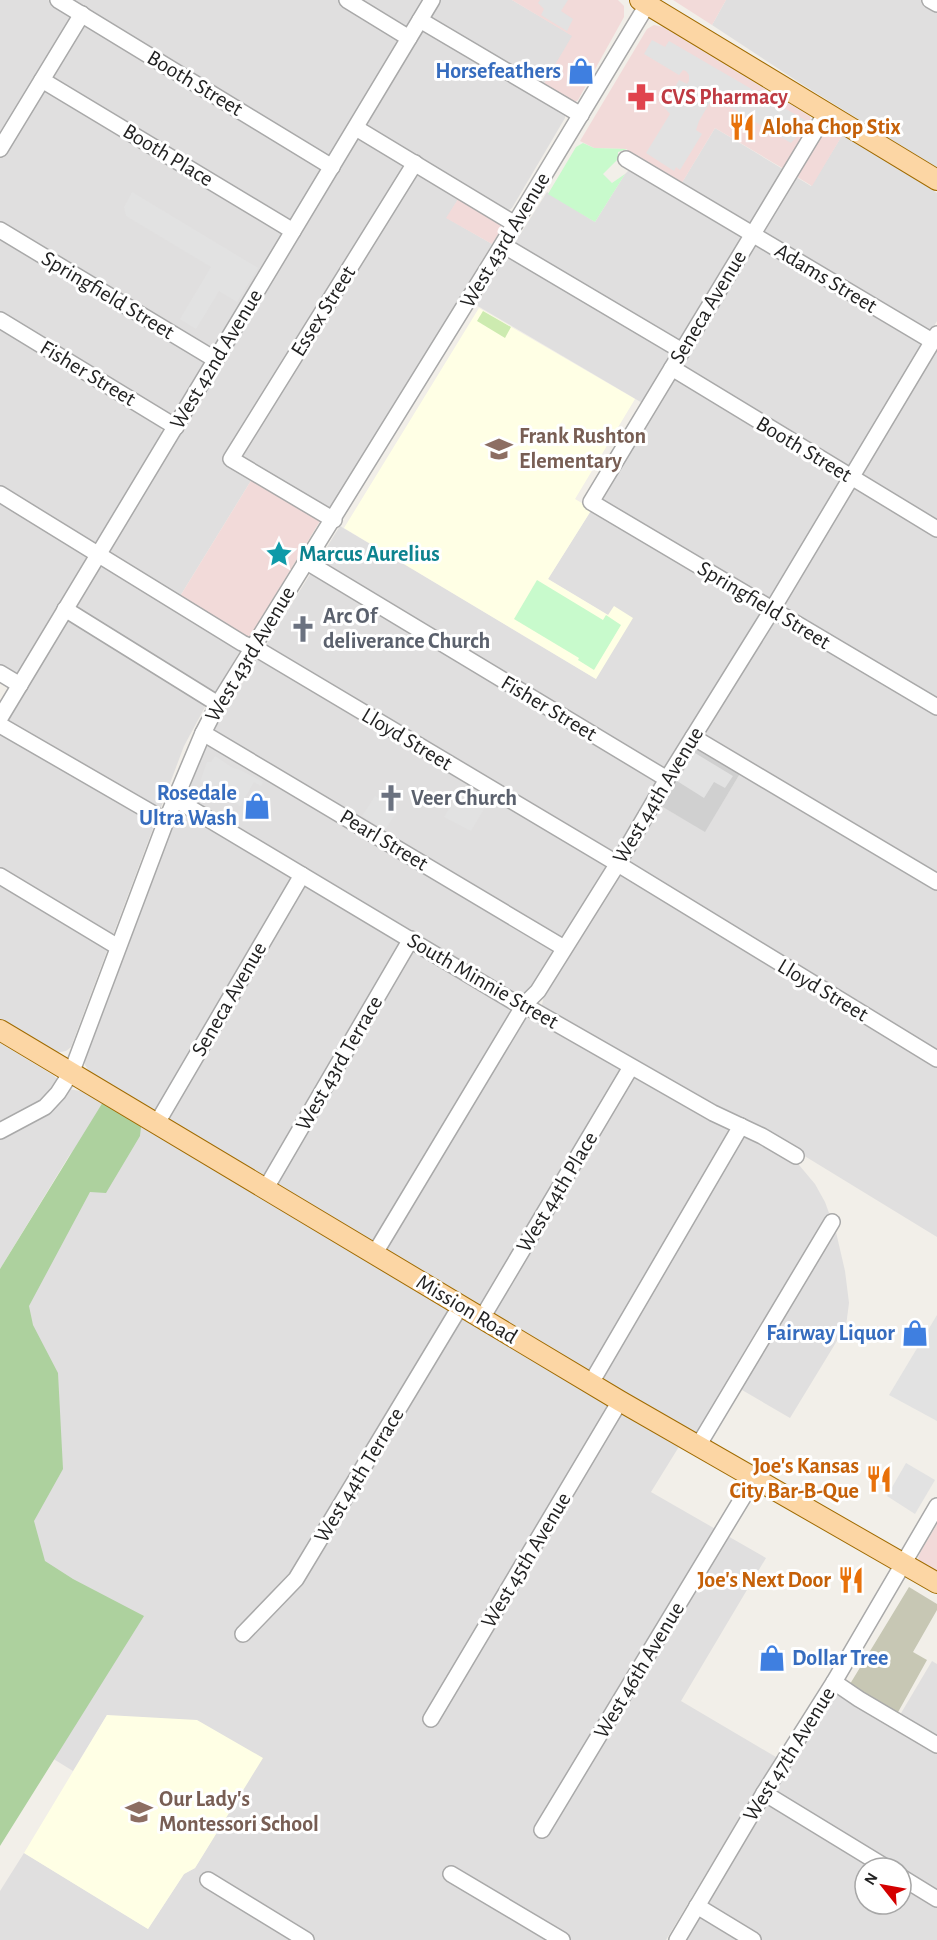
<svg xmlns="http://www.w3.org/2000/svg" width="937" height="1940" font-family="'Alegreya Sans',sans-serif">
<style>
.residential{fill:#e0dfdf;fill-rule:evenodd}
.commercial{fill:#f2dad9}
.education{fill:#ffffe5}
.religious{fill:#d0d0d0}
.construction{fill:#c7c7b4}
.grass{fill:#cdebb0}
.forest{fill:#add19e}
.park{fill:#c8facc}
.parking{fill:#e2e2e2}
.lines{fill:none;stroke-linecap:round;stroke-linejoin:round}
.minor-casing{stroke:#a9a9a9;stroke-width:18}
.major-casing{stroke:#a06b00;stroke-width:22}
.minor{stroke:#fff;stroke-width:15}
.major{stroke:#fcd6a4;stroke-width:20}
.labels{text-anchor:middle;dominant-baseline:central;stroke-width:6;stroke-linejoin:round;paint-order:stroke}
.shop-label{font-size:22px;font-weight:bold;fill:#366cbe;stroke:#fff;text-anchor:end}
.street-label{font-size:22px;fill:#222;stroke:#fff}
.health-label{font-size:22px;font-weight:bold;fill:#be3a42;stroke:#fff;text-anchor:start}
.food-label{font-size:22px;font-weight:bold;fill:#c56008;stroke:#fff;text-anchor:end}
.education-label{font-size:22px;font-weight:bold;fill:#785e54;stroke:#fff;text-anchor:start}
.culture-label{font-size:22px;font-weight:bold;fill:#0d838f;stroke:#fff;text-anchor:start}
.worship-label{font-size:22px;font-weight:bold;fill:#5b616d;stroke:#fff;text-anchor:start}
</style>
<rect width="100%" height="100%" fill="#f2efe9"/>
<!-- residential -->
<g class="residential">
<path d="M0,0H48L72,14V19L0,139Z"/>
<path d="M66,0H338L398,36L400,42L330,156H327Z"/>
<path d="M359,0H425L410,25L404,27Z"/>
<path d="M437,0H512L573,36L542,87L429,18Z"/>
<path d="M726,0H937V168L800,83L712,25Z"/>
<path d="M85,23L323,169L176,413L171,415L0,313V156Z"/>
<path d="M422,29L565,112V118L512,208L509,210L506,211L366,129L365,121Z"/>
<path d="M715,128L811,186L843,134L937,193V321L769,599L601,500V496L682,338L677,341L517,247L516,241L547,192L595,222L625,174L631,168L675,194Z"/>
<path d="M357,138H360L460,196L447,218L492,244L331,508L327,510L252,479L179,598L107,553Z"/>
<path d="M510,254L668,350L670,358L644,404L476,305L505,258Z"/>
<path d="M0,328L161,428L162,433L160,441L17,675L0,667Z"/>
<path d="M937,345V524L861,476L862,470Z"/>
<path d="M856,487L937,535V700L783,609L782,604L854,488Z"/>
<path d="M592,509L759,609L761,615L534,989L520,999L186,798L185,794L197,762L213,730L340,526L596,679L608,615L548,579Z"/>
<path d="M101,564L241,649L216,692L213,694L76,611L75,605Z"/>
<path d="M774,617L937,713V877L704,736Z"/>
<path d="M69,621L203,704L205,707L184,746L71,1047L66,1051L55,1053L0,1023V728L66,622Z"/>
<path d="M741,772L937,889V1054L626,864L661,806L705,831Z"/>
<path d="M187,809L728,1130L749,1134L794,1159L815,1184L825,1202L836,1232L845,1271L849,1303L846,1326L790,1418L730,1383L698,1432L692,1435L90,1073L85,1065V1060L178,811Z"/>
<path d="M619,874L937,1063V1237L798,1152L545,1012L542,1005L544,995Z"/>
<path d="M0,1043L53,1075L68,1089L81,1091L166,1139L680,1445L651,1492L766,1558L681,1701L776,1757L666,1940H0V1891L24,1853L148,1929L184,1874L195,1868L262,1758L107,1715L73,1771L0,1726V1291L72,1151L0,1269Z"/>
<path d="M932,1661L937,1664V1940H684L828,1699L841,1693L894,1725ZM865,1868H901V1904H865Z"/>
</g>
<!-- commercial -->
<g class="commercial">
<path d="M512,0H618L624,6V17L578,100L575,102H571L542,87L572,36Z"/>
<path d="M673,0H726L712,25Z"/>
<path d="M654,25L663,27L810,116L811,123L784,169L715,128L680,186L629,154L627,149L594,148L580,141L647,29Z"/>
<path d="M830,128L843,134L812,186L794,175L822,130Z"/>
<path d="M460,196L502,224V228L492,244L446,218Z"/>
<path d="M252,479L319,519L320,521L251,635L245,638L179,598Z"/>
<path d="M937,1524V1574L922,1565L918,1558L921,1551Z"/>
</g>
<!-- education -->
<g class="education">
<path d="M479,308L635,399L575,499L592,509L548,579L608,615L614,606L633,618L596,679L344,528Z"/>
<path d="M107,1715L197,1720L263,1758L195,1868L184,1874L148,1929L24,1853Z"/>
</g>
<!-- religious -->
<path class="religious" d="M698,748L741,772L705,832L661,806L693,752Z"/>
<!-- construction -->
<path class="construction" d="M909,1587L937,1604V1610L913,1652L927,1660L897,1714L850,1684Z"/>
<!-- grass -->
<path class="grass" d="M483,311L511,327L505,338L477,321Z"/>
<!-- forest -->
<path class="forest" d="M103,1102L136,1123L141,1127L140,1136L106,1193L90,1192L29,1306L33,1325L58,1373L63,1469L34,1521L45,1561L73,1579L144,1616L0,1846V1269Z"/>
<!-- park -->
<g class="park">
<path d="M583,143L594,148L627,149L618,152V159L603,174L612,183L625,174L595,222L548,194L576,147Z"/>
<path d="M537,580L603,620L606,615L621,625L594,670L578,660L579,658L514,619Z"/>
</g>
<!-- parking -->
<g class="parking">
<path d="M540,0H568L561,11L573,19L567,31L541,15L544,9L538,3Z"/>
<path d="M652,40L665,47L669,41L805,120L800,133L791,143L713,97L699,121L696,130L702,134L680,170L676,167L674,171L646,153L670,114L664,107L679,80L687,84L689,81V75L686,71L683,70L679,75L644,54Z"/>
<path d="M132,192L258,268L237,302L219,291L196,329L180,319L211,267L126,216L124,207Z"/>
<path d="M695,753L733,776L725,788L714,782L704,798L677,781Z"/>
<path d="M215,756L233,768L240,770L263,782L261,786L254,782L240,806L200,782L207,762H211Z"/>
<path d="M461,788L487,804L471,831L444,817Z"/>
<path d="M375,796L398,810L385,830L362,816Z"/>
<path d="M937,1315V1421L889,1395Z"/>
<path d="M906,1463L935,1480L915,1514L887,1496Z"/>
</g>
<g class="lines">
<defs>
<g id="minor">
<path d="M58,0L332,167"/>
<path d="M347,0L409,38"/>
<path d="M930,0L937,4"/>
<path d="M420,20L581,115"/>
<path d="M42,80L293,231"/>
<path d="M826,113L591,502L937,707"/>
<path d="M356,128L515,224"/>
<path d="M0,149L82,14"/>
<path d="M626,159L932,341"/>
<path d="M0,230L216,360"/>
<path d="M503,245L682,351"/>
<path d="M0,320L176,427"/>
<path d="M672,368L937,529"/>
<path d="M0,494L242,643L262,652L618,864L937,1059"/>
<path d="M334,520L231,459L415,163"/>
<path d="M307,562L667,779"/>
<path d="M65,609L218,704"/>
<path d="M0,673L20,685"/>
<path d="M0,718L432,0"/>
<path d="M0,725L166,821"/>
<path d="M203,733L564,948"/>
<path d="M693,737L937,882"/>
<path d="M175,799L514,1002L524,1005L713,1113L762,1136L796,1156"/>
<path d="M0,876L118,947"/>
<path d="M157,1123L302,875"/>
<path d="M0,1131L45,1107L58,1093L72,1071L166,821L203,733L218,704L499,250L650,0"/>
<path d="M266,1188L411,939"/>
<path d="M375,1253L524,1005L538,991L620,860L670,774L772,610L937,334"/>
<path d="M482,1318L631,1067"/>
<path d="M591,1383L741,1126"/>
<path d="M698,1446L832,1222"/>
<path d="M243,1634L296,1579L461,1305"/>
<path d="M834,1682L859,1699L937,1745"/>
<path d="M431,1719L620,1401"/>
<path d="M764,1793L887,1868"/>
<path d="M542,1830L754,1479"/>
<path d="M451,1874L562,1940"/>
<path d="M901,1877L937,1899"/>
<path d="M208,1880L306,1940"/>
<path d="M697,1906L753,1940"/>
<path d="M677,1940L764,1793L834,1682L937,1506"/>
</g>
<g id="major">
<path d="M640,0L937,180"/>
<path d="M0,1030L620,1401L937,1583"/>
</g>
</defs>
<!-- minor casing -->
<use href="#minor" class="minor-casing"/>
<!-- major casing -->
<use href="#major" class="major-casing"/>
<!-- minor -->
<use href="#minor" class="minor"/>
<!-- major -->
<use href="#major" class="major"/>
</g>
<!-- icons -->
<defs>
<symbol id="shop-bare" viewBox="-9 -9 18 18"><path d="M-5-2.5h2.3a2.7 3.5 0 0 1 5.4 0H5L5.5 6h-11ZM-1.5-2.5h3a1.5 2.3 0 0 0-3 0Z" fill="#3f7fe0" stroke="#fff" stroke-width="2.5" paint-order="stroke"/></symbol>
<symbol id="pharmacy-bare" viewBox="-9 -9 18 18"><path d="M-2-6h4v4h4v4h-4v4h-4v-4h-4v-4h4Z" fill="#e0444e" stroke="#fff" stroke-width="2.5" paint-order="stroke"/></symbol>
<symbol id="restaurant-bare" viewBox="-9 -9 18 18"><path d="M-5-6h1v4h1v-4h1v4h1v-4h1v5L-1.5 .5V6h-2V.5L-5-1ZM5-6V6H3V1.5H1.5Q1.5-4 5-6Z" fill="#e8710a" stroke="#fff" stroke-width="2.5" paint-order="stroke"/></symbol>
<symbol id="school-bare" viewBox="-9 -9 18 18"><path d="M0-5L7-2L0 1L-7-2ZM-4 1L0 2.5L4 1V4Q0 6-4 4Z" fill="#8d6e63" stroke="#fff" stroke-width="2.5" paint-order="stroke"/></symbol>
<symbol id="sight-bare" viewBox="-9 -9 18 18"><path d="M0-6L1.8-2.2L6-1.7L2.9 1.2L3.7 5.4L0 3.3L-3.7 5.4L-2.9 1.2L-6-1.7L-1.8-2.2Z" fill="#0f9aa8" stroke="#fff" stroke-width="2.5" paint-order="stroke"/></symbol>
<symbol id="church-bare" viewBox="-9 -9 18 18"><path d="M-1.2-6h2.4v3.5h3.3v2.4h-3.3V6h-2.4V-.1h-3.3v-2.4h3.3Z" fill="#6b7280" stroke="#fff" stroke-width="2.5" paint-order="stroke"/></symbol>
</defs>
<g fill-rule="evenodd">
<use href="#shop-bare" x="562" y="52" width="38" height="38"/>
<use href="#pharmacy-bare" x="622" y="78" width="38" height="38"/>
<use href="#restaurant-bare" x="723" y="108" width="38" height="38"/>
<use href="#school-bare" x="480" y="430" width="38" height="38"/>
<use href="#sight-bare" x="260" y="535" width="38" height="38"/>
<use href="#church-bare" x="284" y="610" width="38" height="38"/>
<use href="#church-bare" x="372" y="779" width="38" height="38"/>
<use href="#shop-bare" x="238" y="787" width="38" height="38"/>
<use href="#shop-bare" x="896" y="1314" width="38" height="38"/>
<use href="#restaurant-bare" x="860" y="1460" width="38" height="38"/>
<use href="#restaurant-bare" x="832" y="1561" width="38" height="38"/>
<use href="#shop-bare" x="753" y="1639" width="38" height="38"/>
<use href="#school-bare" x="120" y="1793" width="38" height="38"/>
</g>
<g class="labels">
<!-- shop labels -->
<g class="shop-label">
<text x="561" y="71">Horsefeathers</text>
<text x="237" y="793">Rosedale<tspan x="237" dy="25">Ultra Wash</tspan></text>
<text x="895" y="1333">Fairway Liquor</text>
<text x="792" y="1658" text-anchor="start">Dollar Tree</text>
</g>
<!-- street labels -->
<g class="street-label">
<text transform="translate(195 83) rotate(31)">Booth Street</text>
<text transform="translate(168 155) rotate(31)">Booth Place</text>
<text transform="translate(505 240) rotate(-59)">West 43rd Avenue</text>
<text transform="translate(826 278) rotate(31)">Adams Street</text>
<text transform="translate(108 295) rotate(31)">Springfield Street</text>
<text transform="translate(708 307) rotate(-59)">Seneca Avenue</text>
<text transform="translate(323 311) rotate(-58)">Essex Street</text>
<text transform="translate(216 359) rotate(-59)">West 42nd Avenue</text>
<text transform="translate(88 373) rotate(31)">Fisher Street</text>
<text transform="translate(804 449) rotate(31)">Booth Street</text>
<text transform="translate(764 605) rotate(31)">Springfield Street</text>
<text transform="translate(250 654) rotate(-59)">West 43rd Avenue</text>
<text transform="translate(549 708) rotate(31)">Fisher Street</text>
<text transform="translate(407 739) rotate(31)">Lloyd Street</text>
<text transform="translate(658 795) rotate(-59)">West 44th Avenue</text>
<text transform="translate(384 840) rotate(31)">Pearl Street</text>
<text transform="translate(483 981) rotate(30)">South Minnie Street</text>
<text transform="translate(823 990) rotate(31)">Lloyd Street</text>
<text transform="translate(229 999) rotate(-60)">Seneca Avenue</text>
<text transform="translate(339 1063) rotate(-60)">West 43rd Terrace</text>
<text transform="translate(557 1192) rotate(-59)">West 44th Place</text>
<text transform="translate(467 1309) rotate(31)">Mission Road</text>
<text transform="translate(359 1475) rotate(-59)">West 44th Terrace</text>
<text transform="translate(526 1560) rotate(-59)">West 45th Avenue</text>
<text transform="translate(639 1670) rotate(-59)">West 46th Avenue</text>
<text transform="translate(789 1754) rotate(-58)">West 47th Avenue</text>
</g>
<!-- health labels -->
<g class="health-label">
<text x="661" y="97">CVS Pharmacy</text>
</g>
<!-- food labels -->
<g class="food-label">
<text x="762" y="127" text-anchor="start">Aloha Chop Stix</text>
<text x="859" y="1466">Joe's Kansas<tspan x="859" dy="25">City Bar-B-Que</tspan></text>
<text x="831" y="1580">Joe's Next Door</text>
</g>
<!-- education labels -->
<g class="education-label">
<text x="519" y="436">Frank Rushton<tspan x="519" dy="25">Elementary</tspan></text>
<text x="159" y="1799">Our Lady's<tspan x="159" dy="25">Montessori School</tspan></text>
</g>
<!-- culture labels -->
<g class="culture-label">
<text x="299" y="554">Marcus Aurelius</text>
</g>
<!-- worship labels -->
<g class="worship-label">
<text x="323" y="616">Arc Of<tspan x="323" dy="25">deliverance Church</tspan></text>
<text x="411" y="798">Veer Church</text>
</g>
</g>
<!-- north arrow -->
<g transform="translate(883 1886) rotate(301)"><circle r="28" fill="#ffffff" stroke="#a7a7a7" stroke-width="1.5"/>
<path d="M0-4.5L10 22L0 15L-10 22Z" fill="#d40000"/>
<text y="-9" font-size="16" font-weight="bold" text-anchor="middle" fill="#222222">N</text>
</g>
</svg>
